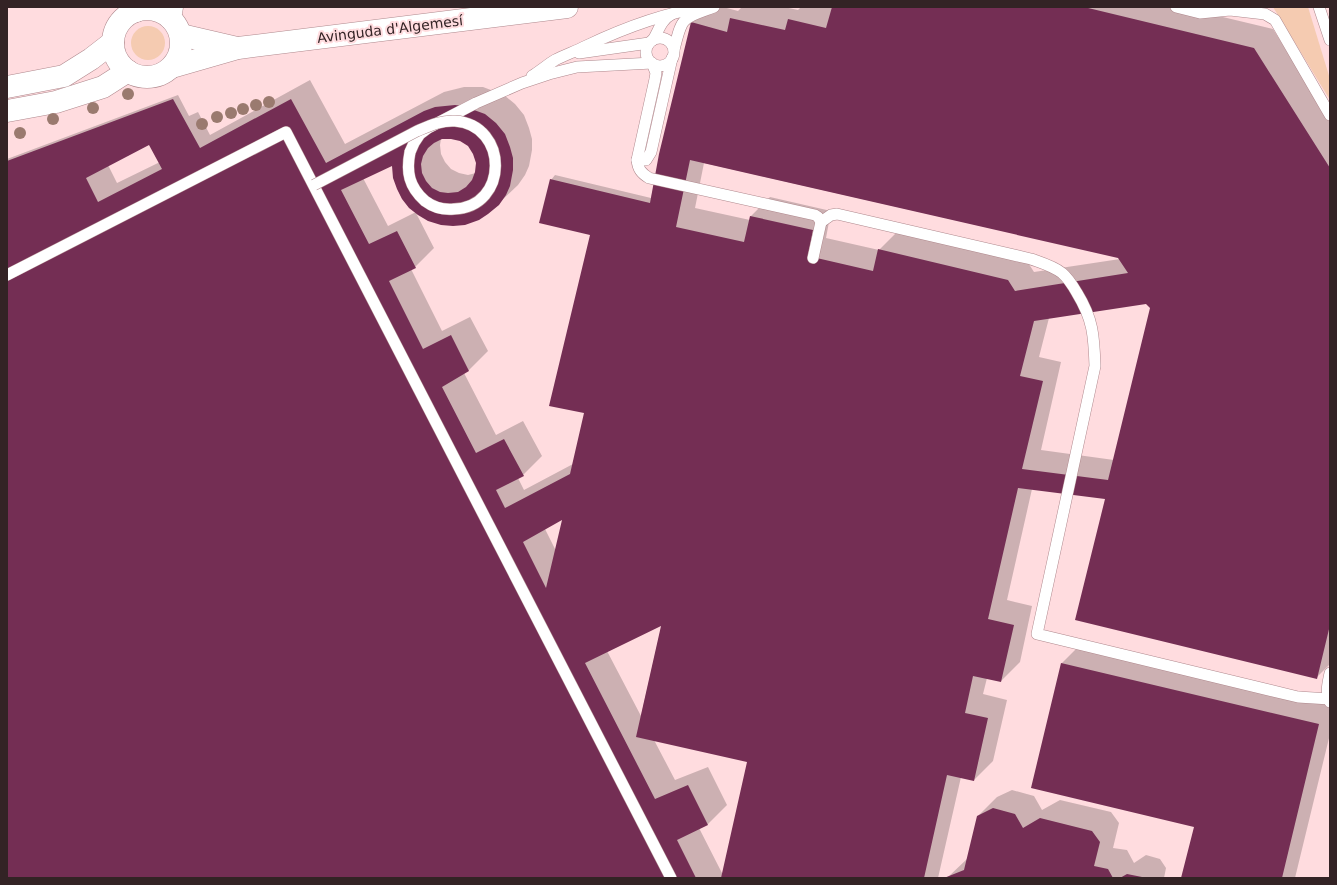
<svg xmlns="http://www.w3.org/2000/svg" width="1337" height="885" font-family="'DejaVu Sans',sans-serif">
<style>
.green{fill:#f5cbb1}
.shadow{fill:#0003;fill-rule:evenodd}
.building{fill:#742e54;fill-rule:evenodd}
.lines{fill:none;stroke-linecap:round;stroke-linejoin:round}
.service-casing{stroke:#af888d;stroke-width:12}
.minor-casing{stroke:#af888d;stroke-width:23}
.tertiary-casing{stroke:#af888d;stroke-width:23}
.service{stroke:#fff;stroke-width:11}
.minor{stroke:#fff;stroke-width:22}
.tertiary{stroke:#fff;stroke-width:22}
.service-bridge-casing{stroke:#af888d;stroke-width:12;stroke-linecap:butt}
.service-bridge{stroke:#fff;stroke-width:11}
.tree{fill:#9a7a6f}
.labels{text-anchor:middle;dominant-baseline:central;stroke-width:4;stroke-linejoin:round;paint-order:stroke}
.street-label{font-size:14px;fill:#332325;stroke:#ffdcdf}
</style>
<rect width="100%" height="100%" fill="#ffdcdf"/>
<!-- green -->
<g class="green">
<path d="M1273,7H1308L1330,79V100Z"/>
<circle cx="148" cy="43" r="17"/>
</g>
<!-- shadow -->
<g class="shadow">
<path d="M708,7H723L738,11L742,7H784L798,10L801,7H1181L1273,29L1330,120V664L1317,677L1107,498L1032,489L1007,600L1032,606L1020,662L1001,681L987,678L983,694L1007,700L993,761L974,780L961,777L938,878H7V159L178,95L189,116L198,112L210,135L310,80L345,144L444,92L464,87H483L504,95L515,104L524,115L529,128L532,139V150L529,166L525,175L518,185L498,204L416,213L434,248L415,267L411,269L442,331L470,317L488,351L469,370L464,373L496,435L523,421L542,456L523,475L518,478L524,490L573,464L585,413L591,234L551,180L555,175L651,198L692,23ZM452,138L461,140L469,146L474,153L477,163L476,173L468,175L459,173L451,169L445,162L441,154L440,145L441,139ZM150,144L160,162L117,183L108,165ZM704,163L1118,257L1120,259L1034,272L1027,261L898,231L879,250L826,238L831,211L770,197L751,216L750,220L695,208ZM393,165L416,212L388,226L363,178ZM1146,303L1151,307L1114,460L1041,450L1061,362L1039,357L1049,318ZM563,518L556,551L545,529ZM662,624L641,716L607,651ZM654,740L748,761L723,875L699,828L708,824L727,805L708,767L675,780Z"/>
<path d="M1081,644L1330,704V734L1295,878H1182L1195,826L1032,787L1062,663Z"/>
<path d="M1012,790L1034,796L1042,810L1060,800L1111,812L1119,823L1113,848L1127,850L1134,863L1146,855L1160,859L1166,868L1164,878H947L968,858L978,816L997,797Z"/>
</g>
<!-- building -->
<g class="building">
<path d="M832,7H1084L1254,48L1330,168V625L1317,679L1075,620L1105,499L1018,488L988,619L1014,625L1001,682L973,676L965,713L988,718L974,781L947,775L924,878H721L747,762L636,737L661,626L585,663L655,799L688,785L708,825L677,840L696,878H7V161L173,99L200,148L291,99L326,163L424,111L435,107L455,105L463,106L485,114L496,123L505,134L510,147L513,158V170L510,186L506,195L499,205L488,214L479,220L465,225L453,226L441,225L428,221L418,215L409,208L402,199L397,189L393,178L392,166L341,190L369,244L397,231L416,268L389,281L423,349L451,335L469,371L442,387L476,453L504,439L524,476L496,490L505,508L570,474L584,413L549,406L590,235L539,223L550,179L650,203L659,154L691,22L727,32L730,18L785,30L788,19L826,28ZM442,139H451L460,141L468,146L473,154L476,163L475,172L472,180L466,187L458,192L448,193L440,192L432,188L426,181L422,173L421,164L423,156L428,148L434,143ZM149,145L162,169L98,202L86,178ZM690,160L1118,258L1128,273L1015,291L1008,280L878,249L873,271L808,256L813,230L750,216L744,242L676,227ZM1146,304L1150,308L1108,480L1022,469L1043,381L1020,376L1034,321ZM562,520L546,588L523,542Z"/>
<path d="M1061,663L1319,724L1282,878H1181L1194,827L1031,788Z"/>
<path d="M993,808L1015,814L1023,828L1040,818L1092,831L1100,842L1094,866L1108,869L1113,878H944L964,870L977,816Z"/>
<path d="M1127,874L1142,877V878H1120Z"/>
</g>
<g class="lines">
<defs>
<g id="service">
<path d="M1176,7L1200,13L1230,10L1265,14L1275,20L1330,115"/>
<path d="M1319,7L1330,40"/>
<circle cx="660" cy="52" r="14"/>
<path d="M653,40C659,30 661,20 672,14"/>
<path d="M674,50C682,16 682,19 714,7"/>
<path d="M579,53L649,43"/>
<path d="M532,76C540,71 547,65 555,60C565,55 576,51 586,46C624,28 663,13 705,7"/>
<path d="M410,152L414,143L420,134L428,128L476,103L522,83L549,74L577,67L652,63L656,73L655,79L637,160C638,169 641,173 649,178L815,215L818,217L821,222L813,258"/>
<path d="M637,160H646L651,152L672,58"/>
<path d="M821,222L831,215L837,214L1031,259C1042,263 1053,266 1062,273C1068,278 1073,286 1077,293C1093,319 1094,336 1095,366L1037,634L1298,697L1330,699"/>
<path d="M7,275L286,132L671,878"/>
<path d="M1330,673C1328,683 1325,693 1330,702"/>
</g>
<g id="minor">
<path d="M136,11L138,7"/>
<path d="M170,18L172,7"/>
</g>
<g id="tertiary">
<circle cx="147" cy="43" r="34"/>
<path d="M181,35L237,48"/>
<path d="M172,67L238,48L567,7"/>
<path d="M7,87L64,76L91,59L113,42"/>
<path d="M7,111L56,102L103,87L128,71"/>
</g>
</defs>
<!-- service casing -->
<use href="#service" class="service-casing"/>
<!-- minor casing -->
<use href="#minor" class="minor-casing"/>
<!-- tertiary casing -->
<use href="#tertiary" class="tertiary-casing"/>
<!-- service -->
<use href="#service" class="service"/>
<!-- minor -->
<use href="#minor" class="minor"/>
<!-- tertiary -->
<use href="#tertiary" class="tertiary"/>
<defs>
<path id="service-bridge" d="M314,185L417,131C429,126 442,120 455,121C509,125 509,207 454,209C444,210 433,207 425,201C409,187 406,172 410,152"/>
</defs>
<!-- service-bridge casing -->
<use href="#service-bridge" class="service-bridge-casing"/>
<!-- service-bridge -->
<use href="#service-bridge" class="service-bridge"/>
</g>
<!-- trees -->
<g class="tree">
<circle cx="128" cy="94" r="6"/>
<circle cx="269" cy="102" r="6"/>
<circle cx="256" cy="105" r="6"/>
<circle cx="93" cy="108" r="6"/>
<circle cx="243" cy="109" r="6"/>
<circle cx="231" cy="113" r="6"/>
<circle cx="217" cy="117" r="6"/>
<circle cx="53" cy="119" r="6"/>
<circle cx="202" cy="124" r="6"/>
<circle cx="20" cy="133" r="6"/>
</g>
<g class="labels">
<!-- street labels -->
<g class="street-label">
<text transform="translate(390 29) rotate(-7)">Avinguda d'Algemesí</text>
</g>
</g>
<!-- border -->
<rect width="1337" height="885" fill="none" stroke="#332325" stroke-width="16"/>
</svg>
